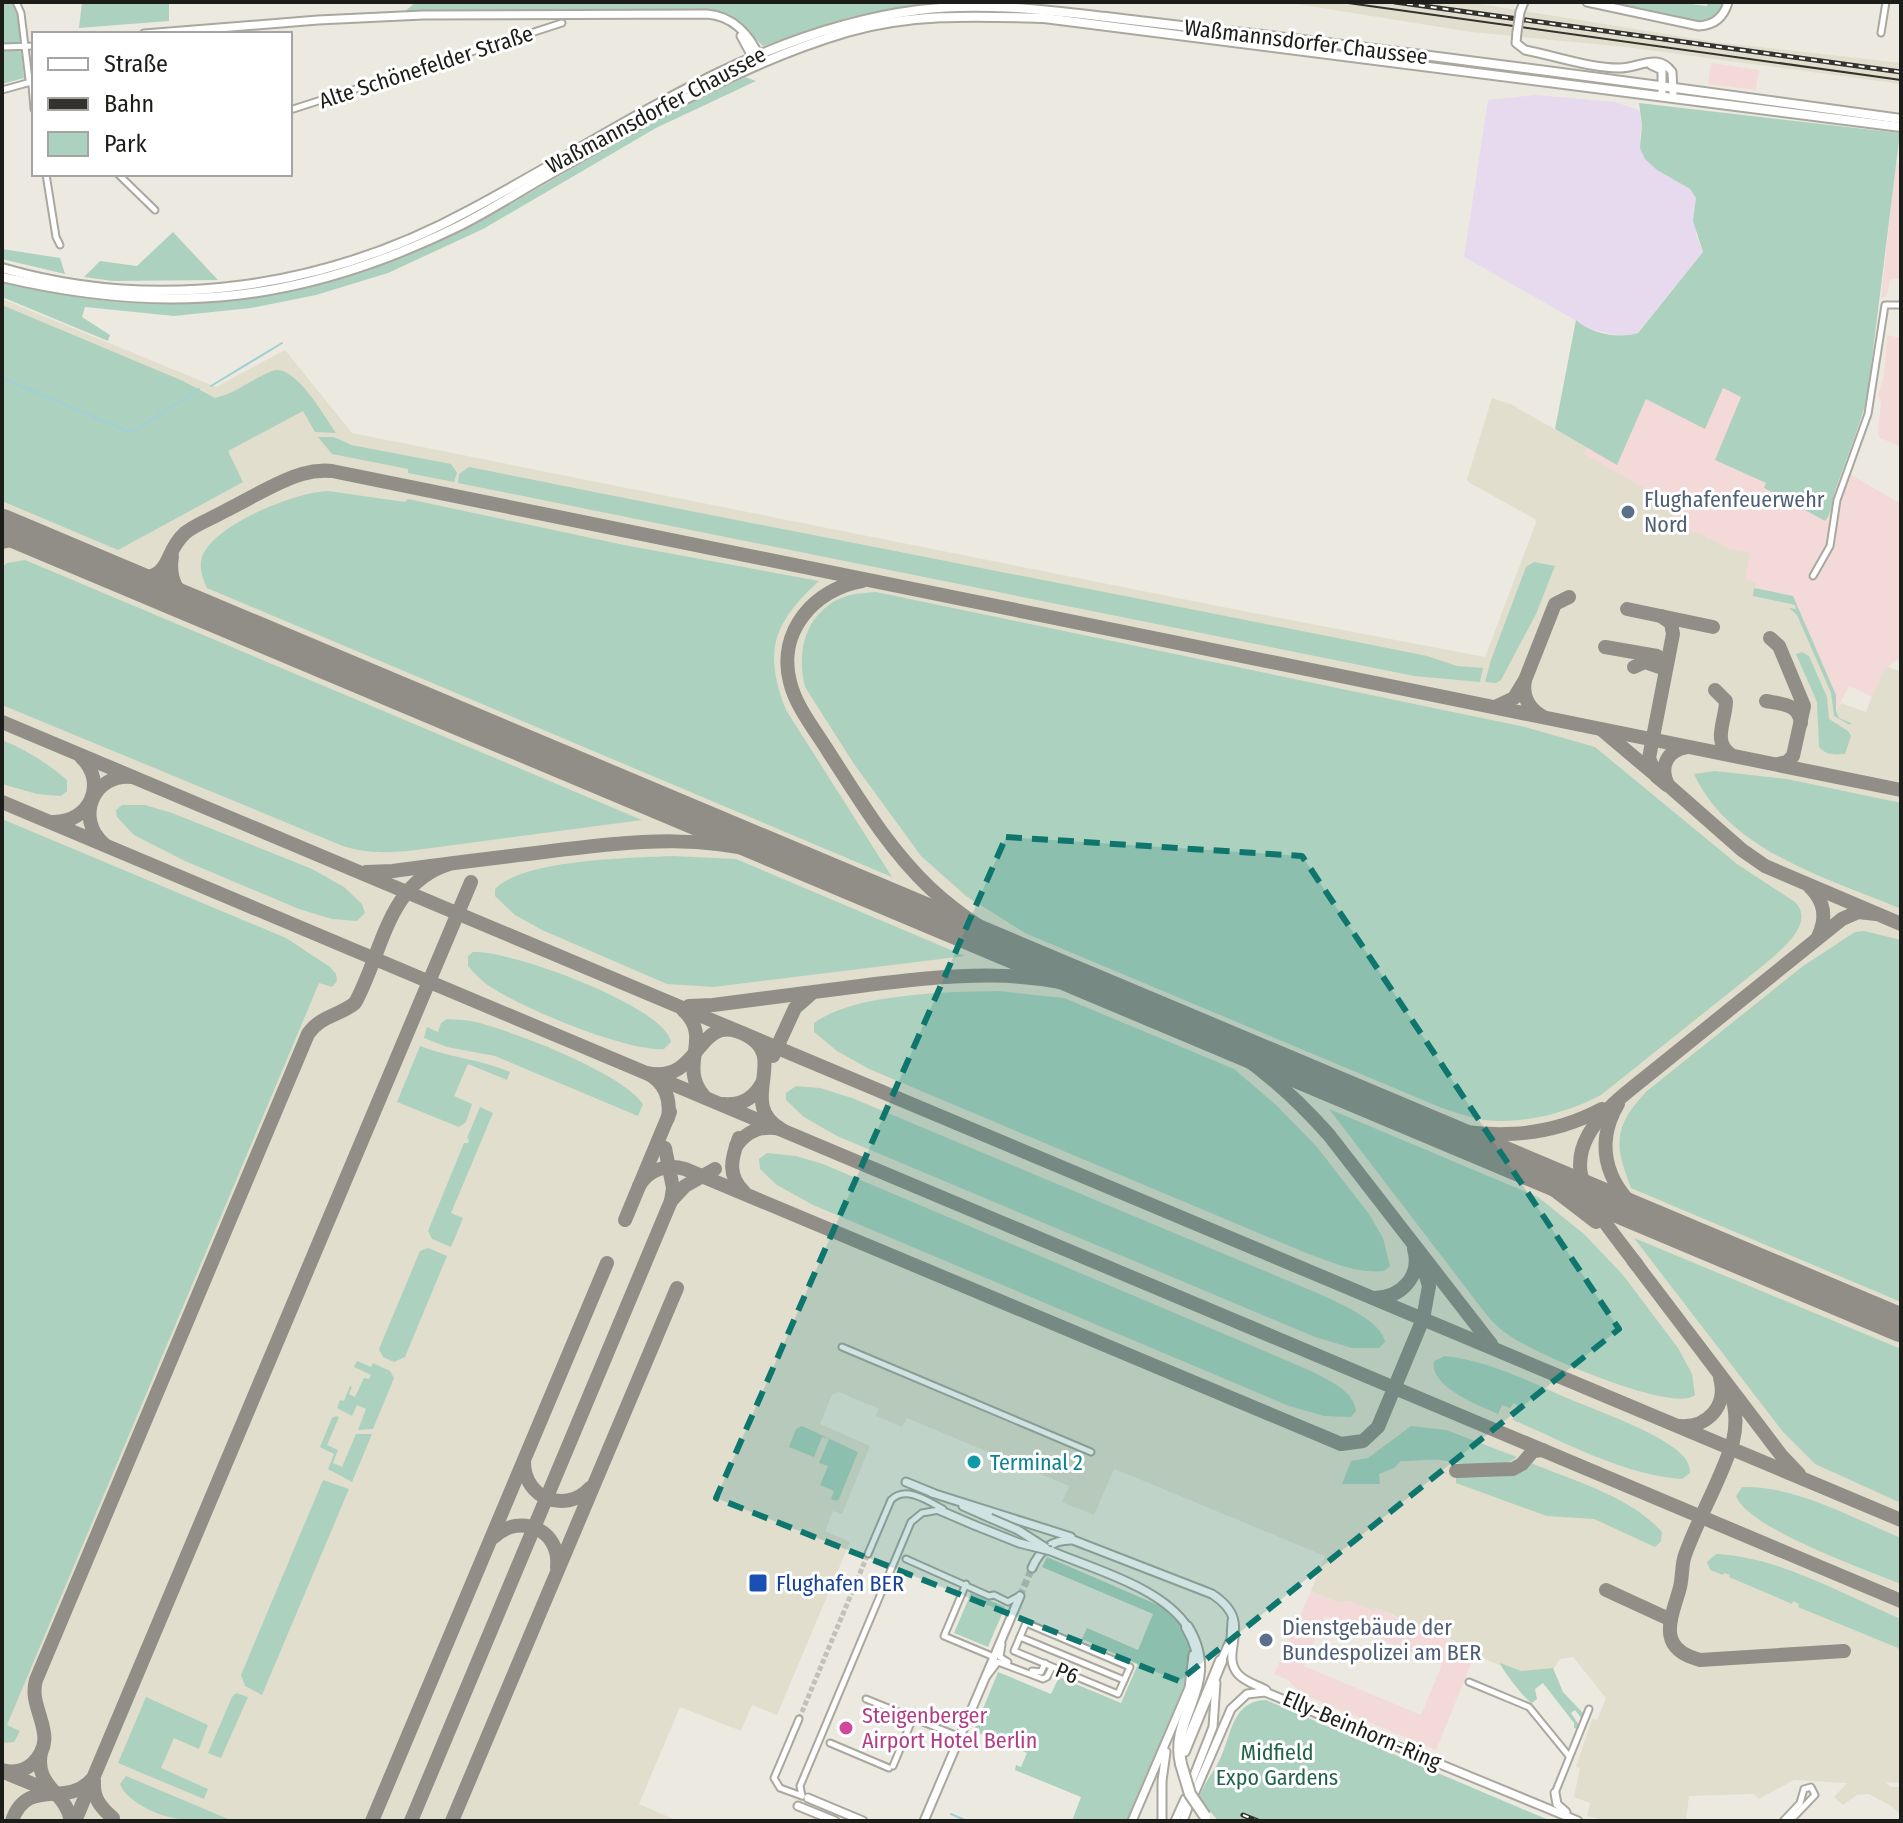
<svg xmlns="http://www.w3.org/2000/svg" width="1903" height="1823" font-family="'Fira Sans Condensed',sans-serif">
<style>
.commercial{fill:#f3d9d7;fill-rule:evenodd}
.industrial{fill:#e7daee}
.built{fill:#e1decd}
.green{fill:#add1bf}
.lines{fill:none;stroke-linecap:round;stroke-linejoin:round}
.stream{stroke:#a0cfd7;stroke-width:2}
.taxiway{stroke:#908e87;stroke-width:14}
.runway{stroke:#908e87;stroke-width:34}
.street-tunnel{stroke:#c2c1b8;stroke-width:5;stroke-dasharray:5 2.5;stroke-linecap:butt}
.secondary-tunnel{stroke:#c2c1b8;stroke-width:7;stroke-dasharray:7 3.5;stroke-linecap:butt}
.street-casing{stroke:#a9a79e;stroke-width:9}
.secondary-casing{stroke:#a9a79e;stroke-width:11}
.primary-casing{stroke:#a9a79e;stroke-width:12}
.highway-casing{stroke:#a9a79e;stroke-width:14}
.street{stroke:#fff;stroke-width:5}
.secondary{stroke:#fff;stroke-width:7}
.primary{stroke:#fff;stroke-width:8}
.highway{stroke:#fff;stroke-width:10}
.tram{stroke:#33322e;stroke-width:2}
.rail-casing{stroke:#33322e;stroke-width:5}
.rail{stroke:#fff;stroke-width:2;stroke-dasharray:6;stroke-linecap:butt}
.secondary-bridge-casing{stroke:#a9a79e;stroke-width:11;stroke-linecap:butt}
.highway-bridge-casing{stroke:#a9a79e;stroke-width:14;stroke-linecap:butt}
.secondary-bridge{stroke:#fff;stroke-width:7}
.highway-bridge{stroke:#fff;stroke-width:10}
.marked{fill:#0f766e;fill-opacity:0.2;stroke:#0f766e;stroke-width:6;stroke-dasharray:16 10;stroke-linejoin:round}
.service-dot{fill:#5c6f8a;stroke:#fff;stroke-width:3}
.culture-dot{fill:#0f9aa8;stroke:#fff;stroke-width:3}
.transit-dot{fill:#1a4fb4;stroke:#fff;stroke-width:3}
.hotel-dot{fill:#d1479c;stroke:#fff;stroke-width:3}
.labels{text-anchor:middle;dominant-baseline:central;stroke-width:6;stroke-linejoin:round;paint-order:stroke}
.street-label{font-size:22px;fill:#1c1c18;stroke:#fff}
.service-label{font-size:22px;fill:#4e5e75;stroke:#fff;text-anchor:start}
.culture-label{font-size:22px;fill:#0d838f;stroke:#fff;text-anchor:start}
.transit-label{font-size:22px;fill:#164399;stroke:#fff;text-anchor:start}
.hotel-label{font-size:22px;fill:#b23c85;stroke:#fff;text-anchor:start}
.park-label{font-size:22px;fill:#216349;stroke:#fff}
</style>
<rect width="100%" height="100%" fill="#eceae0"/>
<!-- commercial -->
<g class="commercial">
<path d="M1711,63L1759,70L1756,90L1708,84Z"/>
<path d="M1896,163L1901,164V279H1890L1888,291L1886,296L1881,298Z"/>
<path d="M1887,335L1901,338V447L1880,438L1878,433L1881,401L1878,395L1884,375Z"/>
<path d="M1723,388L1741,397L1716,460L1767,483L1764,489L1825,521L1829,516L1843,470L1901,504V662L1896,660L1883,671L1866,712L1871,696L1849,686L1836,711V695L1792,596L1525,553L1538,517L1510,404L1617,464L1646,399Z"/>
<path d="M1311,1591L1338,1602L1350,1601L1374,1611L1375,1608L1476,1652L1436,1750L1302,1694L1288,1680L1274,1674ZM1325,1616L1442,1665L1421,1715L1304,1666Z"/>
</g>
<!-- industrial -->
<path class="industrial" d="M1535,95L1615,102L1639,110L1642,125L1640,136L1657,170L1690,189L1696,198V234L1703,252L1638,332L1626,337L1585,328L1575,320L1464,257L1488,100Z"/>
<!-- built -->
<g class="built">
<path d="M1284,2H1468L1715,42L1901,63V84L1626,47L1471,32Z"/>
<path d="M2,299L216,387L285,350L352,433L1228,608L1485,657L1536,523L1535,519L1468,482L1467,479L1492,398L1510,404L1587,448L1584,454L1677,507L1667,527L1705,535L1707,539L1710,538L1729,549L1750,553L1745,580L1756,582L1755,588L1793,596L1836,695V711L1841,703L1866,712L1883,671L1888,667L1901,672V1783L1886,1782L1890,1787H1901V1821H1896L1901,1815L1891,1806L1869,1794L1857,1795L1843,1805L1834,1797L1847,1783L1794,1780L1759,1799L1754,1794L1689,1796L1686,1821H1610L1587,1816L1590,1803L1574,1797L1580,1768L1576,1767L1592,1719L1597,1720L1606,1698L1573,1657L1560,1659L1550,1674L1528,1677L1487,1660L1469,1647L1376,1608L1374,1611L1350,1601L1338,1602L1311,1591L1325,1556L1139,1479L1114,1469L1094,1515L1062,1502L1069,1486L907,1418L902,1427L876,1416L879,1409L839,1392L832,1395L820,1424L870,1446L842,1514L833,1511L825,1531L850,1542L777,1715L752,1705L741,1731L680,1707L639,1804L678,1821H2Z"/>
</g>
<!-- green -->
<g class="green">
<path d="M3,2H11L18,14L24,78L2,84Z"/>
<path d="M82,2H169V21L79,28Z"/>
<path d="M416,2H946L906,6L847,18L763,46L736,20L716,11L404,12Z"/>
<path d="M1601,2H1675L1707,6L1708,2H1725L1716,17L1697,23Z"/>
<path d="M745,77L756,81L656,128L483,229L388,273L316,295L251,308L174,316L85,307L82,317L110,335L108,341L2,297V281C143,320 290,308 423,248C510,209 590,156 674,110C697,98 722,88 745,77Z"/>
<path d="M1639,103L1900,133L1867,399C1858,430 1846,460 1835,491C1832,501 1832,514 1825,521L1764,488L1766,483L1715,460L1741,397L1723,388L1705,429L1646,399L1617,465L1555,429L1576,320C1591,334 1619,339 1638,333L1703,252L1693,221L1696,198L1690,189L1657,170L1645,159L1640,148L1642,125Z"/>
<path d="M173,232L218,280L113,281L84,277L100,261L137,266Z"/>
<path d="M2,249L60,258L65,274L2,259Z"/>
<path d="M2,305L183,381L215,398C237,393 252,379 272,371C294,362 324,416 336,433L315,432L303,411L228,451L243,482L118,550L2,501Z"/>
<path d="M318,437H334L351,445L451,464L457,473L454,482L408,473V469L332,454Z"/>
<path d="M469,467C788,531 1108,592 1427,656L1457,666L1483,668L1480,682L1414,676L458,483L459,474Z"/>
<path d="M328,491L405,502L408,499L624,545L819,581C773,623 763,651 786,710L892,877L207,588C202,578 199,567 202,557C214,524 296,492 328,491Z"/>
<path d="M25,560L642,820L416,850C390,853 368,854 343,846L2,705V567L7,563Z"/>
<path d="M1534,562L1555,566L1536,614L1501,680L1496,683L1485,682L1491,660L1526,567Z"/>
<path d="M1754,588L1793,596L1836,695V711L1839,718L1851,723L1850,725L1834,716L1831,693L1797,615L1789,608L1796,609L1795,605L1753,596Z"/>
<path d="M876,592L1525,727L1595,747L1737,864L1795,902C1816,923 1781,950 1765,964L1601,1095C1565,1114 1518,1126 1478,1119C1466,1116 1454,1112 1442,1108L1027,934L966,896L921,856L854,764L805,687C795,648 808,607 850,595C858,593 868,593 876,592Z"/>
<path d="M1802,652L1809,656L1827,697L1829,719L1848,731L1851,736L1845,754C1835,755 1826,755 1819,747L1817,702L1796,654Z"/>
<path d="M2,740C27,750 47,763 67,780V791L61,796L37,794L2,784Z"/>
<path d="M1715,771L1787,779L1901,803V909C1828,878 1730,852 1694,774Z"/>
<path d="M122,805H145L172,813L312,869L344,887L362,904L365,913L357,921L332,919L299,909L185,861L134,835L117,817L116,810Z"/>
<path d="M2,819L286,938L330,967L336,974L337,981L332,987L319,983L7,1725L20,1731L14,1742L2,1743Z"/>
<path d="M672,856L736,859L965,956L714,987L667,984L542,930L515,915L495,896V889C524,859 631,858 672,856Z"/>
<path d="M1864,931L1901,940V1302L1631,1188C1614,1144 1613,1127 1647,1091L1803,966L1855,932Z"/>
<path d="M473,952C508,949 665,1006 671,1042L664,1049C626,1052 516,1006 485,983C479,978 473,972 468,966V956Z"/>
<path d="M998,991L1064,998L1234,1069L1275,1104L1317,1147L1369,1214L1383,1238L1390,1266L1384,1271C1357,1274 1331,1262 1306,1253L869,1069L837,1051L814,1032V1023C855,993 948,992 998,991Z"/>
<path d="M447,1019C455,1020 463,1019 471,1021C509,1029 623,1073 643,1104L638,1116L495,1056L447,1047L424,1038L427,1027L438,1032L441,1023Z"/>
<path d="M420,1046C450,1058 481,1059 510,1072L507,1080L468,1064L454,1096L472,1104L466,1122L459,1127L397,1102Z"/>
<path d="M796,1086L820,1088L852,1098L1315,1292C1334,1301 1382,1320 1385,1342L1379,1348H1352L1315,1337L837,1136L804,1117L786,1100V1093Z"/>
<path d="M480,1107L493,1113L451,1213L463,1218L451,1247L432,1239L428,1231L464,1143H468L469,1139L467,1138Z"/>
<path d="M1329,1109L1538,1197L1584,1234L1623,1275L1678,1348L1692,1374L1695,1395C1673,1414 1534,1353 1510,1336C1497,1328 1488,1317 1479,1305Z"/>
<path d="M767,1153L796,1156L823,1164L1309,1370C1326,1379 1354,1390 1356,1411L1351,1417L1324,1416L1289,1406L813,1205L777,1185L760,1169L759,1159Z"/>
<path d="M1634,1238L1901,1349V1503L1815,1464L1783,1432Z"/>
<path d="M428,1248L447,1256L405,1357L394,1362L383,1357L379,1349L420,1251Z"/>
<path d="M1445,1356C1492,1361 1536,1385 1579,1403C1611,1416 1646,1428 1674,1448C1683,1455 1690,1461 1690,1473L1682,1479C1623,1475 1567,1443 1513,1420L1517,1405L1514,1403L1510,1408L1502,1405L1498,1414C1479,1406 1428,1386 1434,1361Z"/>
<path d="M357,1361L371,1367L373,1363L390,1371L394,1378L373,1429L358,1430L366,1409L357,1405L352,1416L337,1408L340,1400L344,1401L350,1386L352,1387L349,1394L355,1397L364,1378L369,1379L371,1375L354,1367Z"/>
<path d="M336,1416L339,1417L327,1445L338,1450L333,1463L342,1467L356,1434H372L352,1482L328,1469L334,1454L320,1447L332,1418Z"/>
<path d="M802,1426L858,1452L839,1499L836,1501L831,1499L834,1491L820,1485L828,1466L819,1463L829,1439L822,1437L814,1457L789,1447L796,1429Z"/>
<path d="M1411,1426L1446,1430L1517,1457C1501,1471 1466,1465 1447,1461C1433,1458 1415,1461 1401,1461L1394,1468L1379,1474L1380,1484H1342L1351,1461L1368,1458Z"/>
<path d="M1531,1463C1574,1481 1630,1496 1662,1532L1661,1541L1655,1547L1594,1519L1547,1516L1456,1483V1477C1481,1476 1512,1482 1531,1463Z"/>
<path d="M323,1480L349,1489L262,1695L245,1686L241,1675Z"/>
<path d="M1742,1487C1794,1485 1853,1518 1901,1538V1584C1867,1570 1747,1528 1736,1496Z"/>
<path d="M1716,1554C1780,1557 1842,1594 1901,1619V1653L1898,1648L1798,1607L1799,1604L1793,1601L1792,1604L1729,1577L1730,1575L1724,1573L1723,1575L1710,1570L1707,1562Z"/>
<path d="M1047,1557L1165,1608L1178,1619L1191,1645L1190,1678L1129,1821H1072L1081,1797L1015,1770L1016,1765L1021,1767L1027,1753L974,1731L998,1672L1051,1694L1059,1677L1121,1703L1138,1664L1082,1639L1087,1628L1138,1650L1153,1614L1042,1567Z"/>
<path d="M971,1593L1005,1607L988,1647L954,1633Z"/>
<path d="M1500,1663L1521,1671L1553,1668L1563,1692L1583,1713L1582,1719L1575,1710L1571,1713L1579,1725L1578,1729L1574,1728V1723L1543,1683L1535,1689L1537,1699L1532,1703C1525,1700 1501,1668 1500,1663Z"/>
<path d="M236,1693L248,1697L221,1758L208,1753L232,1697Z"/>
<path d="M146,1697L208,1725L199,1749L174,1738L161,1768L208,1789L204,1799L118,1763Z"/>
<path d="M1266,1700L1551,1821H1218L1199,1797C1204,1785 1210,1776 1217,1765C1232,1740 1229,1701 1266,1700Z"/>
<path d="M126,1776L233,1821C193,1821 163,1823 132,1799C126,1794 123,1791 120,1784Z"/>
</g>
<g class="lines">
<!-- stream -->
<g class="stream">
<path d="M2,378L128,431L136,430L199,389"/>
<path d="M211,386L282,343"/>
<path d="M951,1814L967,1821"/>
</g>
<!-- taxiway -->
<g class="taxiway">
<path d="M2,542L17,539L38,541"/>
<path d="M172,556C168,579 177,593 194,607"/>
<path d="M127,579C176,580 160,556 185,533C196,524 211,519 223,512C248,500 275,482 302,474C312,471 322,470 332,471L1901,790"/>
<path d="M862,581C814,589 777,632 790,682C796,707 815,730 828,751C859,799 888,848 930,888C961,917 997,939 1035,960"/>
<path d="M1627,609L1713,627"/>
<path d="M1661,616L1671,623L1673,634L1649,758L1656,776L1667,785"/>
<path d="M1770,638L1779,646L1804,706L1793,756L1787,762L1778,764"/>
<path d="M1605,647L1657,656L1663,662L1665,672"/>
<path d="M1634,667L1645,662L1659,667"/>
<path d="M1525,680L1555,604L1569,597"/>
<path d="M1715,690L1726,701C1726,720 1712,741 1730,754"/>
<path d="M1766,701C1782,704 1799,704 1801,723"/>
<path d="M1497,706L1514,698L1525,680C1522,696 1528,708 1542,716"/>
<path d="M2,722L1901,1520"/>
<path d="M1602,730L1653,773"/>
<path d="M1687,747C1667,750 1659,767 1668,785L1742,850L1765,866L1901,924"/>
<path d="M2,802L1901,1601"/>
<path d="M53,822C90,823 108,782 81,757"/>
<path d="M104,844C74,818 94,773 132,777"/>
<path d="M366,872L393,871C443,864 494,858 544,852C640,840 708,832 803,863"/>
<path d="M1810,887C1825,902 1827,918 1818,937"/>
<path d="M689,1006L713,1005C762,999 811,992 860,986C958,974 1031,966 1127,999"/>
<path d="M683,1010C714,1038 677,1065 704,1096"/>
<path d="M1193,1027C1247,1053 1290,1091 1329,1135L1491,1344"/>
<path d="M773,1056L795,1008L811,994"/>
<path d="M723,1104C741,1106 754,1098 762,1083"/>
<path d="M1618,1104C1592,1148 1609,1190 1648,1218"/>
<path d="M668,1118C671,1098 665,1083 647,1073C703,1085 695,1009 746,1035C790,1057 736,1103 781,1129C762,1125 748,1130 736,1146"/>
<path d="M1423,1124C1485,1139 1544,1140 1602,1109"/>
<path d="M739,1138C731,1159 727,1175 744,1192"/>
<path d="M665,1148L673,1188L671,1201L685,1186L715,1169"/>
<path d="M1490,1152L1540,1179L1596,1222"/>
<path d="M639,1186C649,1169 667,1164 685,1169L1341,1444L1363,1441L1378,1427L1423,1319L1429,1286L1419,1253"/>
<path d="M1600,1217L1601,1206L1610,1202"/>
<path d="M625,1220L670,1112"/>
<path d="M1633,1260L1781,1455L1799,1474"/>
<path d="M1637,1265C1587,1198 1544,1161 1626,1093L1842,919L1858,912L1876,914"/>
<path d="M1374,1298C1401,1298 1422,1276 1414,1249"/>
<path d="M1731,1393C1736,1409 1737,1425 1733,1441C1721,1480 1699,1516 1685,1555C1681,1566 1683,1579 1679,1591C1670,1621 1657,1649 1700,1660L1844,1651"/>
<path d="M1680,1426C1707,1428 1728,1406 1720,1378"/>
<path d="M524,1462C524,1499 566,1514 590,1488"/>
<path d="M1456,1471L1513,1469L1522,1464L1533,1451L1543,1450"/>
<path d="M494,1537C520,1512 561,1530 557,1567"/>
<path d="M1606,1590L1669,1619"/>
<path d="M41,1752C34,1788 66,1791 71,1821"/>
<path d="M2,1770C13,1773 23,1772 32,1764C62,1736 27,1710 36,1680L308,1034C320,1016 339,1016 355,1003C383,952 387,883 449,864"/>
<path d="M6,1773L50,1791"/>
<path d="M94,1781C93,1798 100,1807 113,1818"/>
<path d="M12,1821C27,1776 67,1808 91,1780"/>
<path d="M75,1821L471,882"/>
<path d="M372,1821L607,1263"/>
<path d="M411,1821L671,1201"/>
<path d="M452,1821L677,1288"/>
</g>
<!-- runway -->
<path class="runway" d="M2,526L1901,1325"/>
<!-- street-tunnel -->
<path class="street-tunnel" d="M799,1719L868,1554"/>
<!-- secondary-tunnel -->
<path class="secondary-tunnel" d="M1020,1596L1032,1568"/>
<defs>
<g id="street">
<path d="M16,2L21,13L29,80L34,88"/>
<path d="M1881,33L1886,2"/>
<path d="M2,47L34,46"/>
<path d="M32,85L34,109"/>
<path d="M2,90L31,82"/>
<path d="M290,110L562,23"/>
<path d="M46,174L56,237L60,245"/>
<path d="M118,174L155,210"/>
<path d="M1813,576L1830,546L1837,500L1868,414L1885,305H1901"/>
<path d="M842,1347L1091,1452"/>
<path d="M868,1554L891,1500C906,1485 928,1501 943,1509"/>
<path d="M906,1559L989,1596L994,1595L1008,1602L1019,1596"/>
<path d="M966,1584L944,1636L994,1657"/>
<path d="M1026,1623L1130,1667L1118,1694L1014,1651Z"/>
<path d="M1020,1637L1124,1680"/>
<path d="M1002,1644L1000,1657L1008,1662"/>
<path d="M1032,1671L1041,1672L1045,1663"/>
<path d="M985,1679L998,1662L1043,1679L1047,1677L1052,1667"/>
<path d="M1469,1682L1529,1707L1569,1756"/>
<path d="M866,1699L960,1737"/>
<path d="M799,1719L774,1778L780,1788L802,1796"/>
<path d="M830,1743L889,1768"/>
<path d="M893,1766L913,1718"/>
<path d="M1555,1793L1589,1709"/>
<path d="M802,1796L800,1786L911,1522L922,1513L939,1510"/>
<path d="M1783,1821L1800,1803L1804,1789L1811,1787L1815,1795L1790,1821"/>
</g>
<g id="secondary">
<path d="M1587,2L1699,26C1714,25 1724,17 1728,2"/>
<path d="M1520,12L1524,2"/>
<path d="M1517,32L1516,43L1525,50C1556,56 1589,68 1620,68C1639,68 1658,52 1672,72L1673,92"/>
<path d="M144,34L318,20L423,15L707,14C733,16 750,35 760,58"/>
<path d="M741,36L754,60"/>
<path d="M1651,65L1662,70V96"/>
<path d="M906,1482L933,1493"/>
<path d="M932,1493L1071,1537"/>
<path d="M963,1506L990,1518"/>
<path d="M939,1510L974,1525"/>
<path d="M1051,1551C1093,1569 1164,1588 1188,1628"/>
<path d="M1032,1568C1040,1549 1053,1539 1073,1540L1212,1594C1257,1623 1218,1651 1238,1674C1245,1682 1257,1685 1266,1690"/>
<path d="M1220,1663L1231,1639L1232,1621"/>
<path d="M1191,1783L1213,1727L1216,1683"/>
<path d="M1195,1792L1231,1709L1247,1694L1265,1692L1578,1821"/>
<path d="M1555,1793L1557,1804L1566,1812"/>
<path d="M808,1798L863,1821"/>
<path d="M798,1806L835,1821"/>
<path d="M924,1821L1020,1596"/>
<path d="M1132,1821L1189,1688L1193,1655"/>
<path d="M1162,1821V1781L1166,1752"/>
<path d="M1175,1821L1185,1799"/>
<path d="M1183,1821L1189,1805"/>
</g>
<g id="primary">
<path d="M2,268C160,314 327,288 470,210C615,133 752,31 919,10C981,2 1044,10 1106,17C1155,23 1204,29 1254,34C1470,60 1685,89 1901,119"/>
<path d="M2,277C170,317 304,302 459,226C487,212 515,194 543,178C640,123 739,64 847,32C912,13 978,16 1044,18L1901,127"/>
</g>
<g id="highway">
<path d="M1184,1751L1221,1661"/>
<path d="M1181,1764C1169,1714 1222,1685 1187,1627"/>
</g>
</defs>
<!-- street casing -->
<use href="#street" class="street-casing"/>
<!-- secondary casing -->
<use href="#secondary" class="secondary-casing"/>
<!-- primary casing -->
<use href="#primary" class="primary-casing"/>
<!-- highway casing -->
<use href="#highway" class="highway-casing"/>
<!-- street -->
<use href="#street" class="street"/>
<!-- secondary -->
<use href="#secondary" class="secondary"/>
<!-- primary -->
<use href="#primary" class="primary"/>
<!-- highway -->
<use href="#highway" class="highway"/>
<!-- tram -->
<path class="tram" d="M1341,2L1901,80"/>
<defs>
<g id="rail">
<path d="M1395,2L1901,72"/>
<path d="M1243,1815L1258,1821"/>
</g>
</defs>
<!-- rail casing -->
<use href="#rail" class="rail-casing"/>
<!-- rail -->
<use href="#rail" class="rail"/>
<defs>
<g id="secondary-bridge">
<path d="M1517,32L1520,12"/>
<path d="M990,1518L1018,1530L1046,1548"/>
<path d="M974,1525L1019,1543L1051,1551"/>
</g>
<path id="highway-bridge" d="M1181,1764L1190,1794L1205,1816"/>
</defs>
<!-- secondary-bridge casing -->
<use href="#secondary-bridge" class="secondary-bridge-casing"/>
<!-- highway-bridge casing -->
<use href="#highway-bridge" class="highway-bridge-casing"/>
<!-- secondary-bridge -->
<use href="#secondary-bridge" class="secondary-bridge"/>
<!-- highway-bridge -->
<use href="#highway-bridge" class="highway-bridge"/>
</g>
<!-- marked area -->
<path class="marked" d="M1006,837L1302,856L1619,1329L1179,1681L716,1498Z"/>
<!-- markers -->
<g class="service-dot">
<circle cx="1628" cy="512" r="8"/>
<circle cx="1266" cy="1640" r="8"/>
</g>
<circle class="culture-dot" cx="974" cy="1462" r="8"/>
<rect class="transit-dot" x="748" y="1573" width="20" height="20" rx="4"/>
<circle class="hotel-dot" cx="846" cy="1728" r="8"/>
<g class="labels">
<!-- street labels -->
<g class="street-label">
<text transform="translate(1306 42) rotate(7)">Waßmannsdorfer Chaussee</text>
<text transform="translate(426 67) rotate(-18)">Alte Schönefelder Straße</text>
<text transform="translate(656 110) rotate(-28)">Waßmannsdorfer Chaussee</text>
<text transform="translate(1067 1673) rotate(23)">P6</text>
<text transform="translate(1362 1730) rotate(23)">Elly-Beinhorn-Ring</text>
</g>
<!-- service labels -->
<g class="service-label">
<text x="1644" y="499">Flughafenfeuerwehr<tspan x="1644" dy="25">Nord</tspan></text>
<text x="1282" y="1627">Dienstgebäude der<tspan x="1282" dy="25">Bundespolizei am BER</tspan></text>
</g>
<!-- culture labels -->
<g class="culture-label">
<text x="990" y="1462">Terminal 2</text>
</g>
<!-- transit labels -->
<g class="transit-label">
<text x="776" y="1583">Flughafen BER</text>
</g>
<!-- hotel labels -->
<g class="hotel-label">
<text x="862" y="1715">Steigenberger<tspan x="862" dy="25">Airport Hotel Berlin</tspan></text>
</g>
<!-- park labels -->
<g class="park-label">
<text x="1277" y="1752">Midfield<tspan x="1277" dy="25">Expo Gardens</tspan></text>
</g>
</g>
<!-- border -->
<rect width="1903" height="1823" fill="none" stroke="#1c1c18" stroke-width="8"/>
<!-- legend -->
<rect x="32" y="32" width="260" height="144" fill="#ffffff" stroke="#a4a4a3" stroke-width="2"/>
<rect x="48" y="58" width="40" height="12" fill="#ffffff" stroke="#a4a4a3" stroke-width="2"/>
<text x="104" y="72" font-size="24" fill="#1c1c18">Straße</text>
<rect x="48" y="98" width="40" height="12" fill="#33322e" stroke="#a4a4a3" stroke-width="2"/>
<text x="104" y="112" font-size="24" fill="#1c1c18">Bahn</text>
<rect x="48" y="132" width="40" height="24" fill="#add1bf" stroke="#a4a4a3" stroke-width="2"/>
<text x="104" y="152" font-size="24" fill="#1c1c18">Park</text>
</svg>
